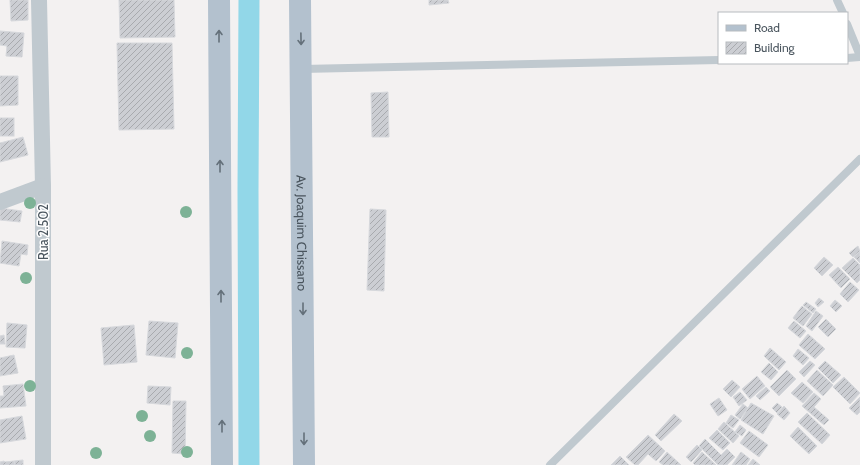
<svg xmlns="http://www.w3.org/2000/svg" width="860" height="465" font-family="Cabin,sans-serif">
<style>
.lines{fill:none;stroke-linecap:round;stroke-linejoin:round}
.canal{stroke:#92d7e8;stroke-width:21}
.building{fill:url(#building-hatch);stroke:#d6d8dc}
.lane{stroke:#c0c9cf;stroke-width:8}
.street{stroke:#c0c9cf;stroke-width:16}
.primary{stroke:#b3c1ce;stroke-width:22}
.tree{fill:#7db296}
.oneway{stroke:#64707a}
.labels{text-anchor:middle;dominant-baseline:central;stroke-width:3;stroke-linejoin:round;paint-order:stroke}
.street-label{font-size:13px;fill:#4a555e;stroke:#fff}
</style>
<defs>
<pattern id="building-hatch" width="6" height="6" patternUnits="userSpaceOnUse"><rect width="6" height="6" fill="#ccced3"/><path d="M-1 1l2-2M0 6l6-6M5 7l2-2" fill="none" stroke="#a8aaae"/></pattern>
</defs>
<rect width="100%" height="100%" fill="#f3f1f1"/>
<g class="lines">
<!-- canal -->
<path class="canal" d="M249,465L248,190L249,0"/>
</g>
<!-- building -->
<g class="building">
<path d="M10,0H28V20L11,21Z"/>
<path d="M119,0H174L175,37L120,38Z"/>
<path d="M429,0H448L449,3L429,5Z"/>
<path d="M0,31L24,33L22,57L6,56L7,46L0,45Z"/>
<path d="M117,43H172L174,129L119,130Z"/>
<path d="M0,76H18V105L0,106Z"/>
<path d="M388,92L389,137H372L371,93Z"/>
<rect x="0" y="118" width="14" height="18"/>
<path d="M23,137L28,155L0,162V143Z"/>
<path d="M0,208L22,211L20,222L0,220Z"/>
<path d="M370,209L386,210L384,291L367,290Z"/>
<path d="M2,241L28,245L27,255L21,254L19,266L0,263Z"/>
<path d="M858,246L860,251L853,257L849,253Z"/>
<path d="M860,251V263L854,257Z"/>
<path d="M824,257L833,265L822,276L814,268Z"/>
<path d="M853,258L860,265V280L857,283L842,268Z"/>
<path d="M838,267L850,279L841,288L829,275Z"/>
<path d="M850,282L859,290L848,302L840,294Z"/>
<path d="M819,298L824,302L818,307L815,303Z"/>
<path d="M835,300L842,306L836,312L830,306Z"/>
<path d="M806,302L816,309L813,313L803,305Z"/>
<path d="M802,306L812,314L803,326L793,318Z"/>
<path d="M816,311L823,316L812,331L806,326Z"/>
<path d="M826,319L836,329L828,337L818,327Z"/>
<path d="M149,321L178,323L175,358L146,355Z"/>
<path d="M794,321L806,331L800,338L788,328Z"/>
<path d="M7,323L27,325L25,348L6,347Z"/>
<path d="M134,325L137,362L104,365L101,328Z"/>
<path d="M808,334L825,349L815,359L799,345Z"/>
<path d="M4,335L5,344H0V336Z"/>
<path d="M770,348L786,362L779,370L764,356Z"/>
<path d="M798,349L809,358L803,365L793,356Z"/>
<path d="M14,355L18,373L0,376V358Z"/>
<path d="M810,361L815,365L804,377L799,372Z"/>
<path d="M825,361L841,375L833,383L818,368Z"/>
<path d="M769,363L778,372L771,380L761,372Z"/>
<path d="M787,370L796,379L779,396L770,387Z"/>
<path d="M817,370L833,385L823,396L807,381Z"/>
<path d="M757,376L765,386L750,399L742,389Z"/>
<path d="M844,377L860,393L850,404L833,387Z"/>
<path d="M732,380L740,387L731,397L723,389Z"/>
<path d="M802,382L813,392L803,403L791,393Z"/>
<path d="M23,384L26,406L0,408V396H4L3,386Z"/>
<path d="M148,386L171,387L170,405L147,403Z"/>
<path d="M766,387L770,391L760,400L756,396Z"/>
<path d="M740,392L747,400L739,406L733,397Z"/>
<path d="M814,393L821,399L814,407L829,420L824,425L802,406Z"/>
<path d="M860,397V412L857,415L849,408Z"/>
<path d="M719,398L727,410L718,416L710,404Z"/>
<path d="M173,401H186L185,454L172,453Z"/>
<path d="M751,403L774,416L763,434L741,420Z"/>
<path d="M777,403L782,407L777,413L772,408Z"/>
<path d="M743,404L748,408L740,419L735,415Z"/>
<path d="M784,406L790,413L784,420L777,414Z"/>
<path d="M807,413L830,435L822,444L798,422Z"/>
<path d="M674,414L682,421L661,441L655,435Z"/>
<path d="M731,415L739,420L733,428L726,423Z"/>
<path d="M22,416L26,439L0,443V420Z"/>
<path d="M724,422L739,436L733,443L718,429Z"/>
<path d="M740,425L746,430L742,436L735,432Z"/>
<path d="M798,427L817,446L809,454L790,436Z"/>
<path d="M717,430L730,443L723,450L709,438Z"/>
<path d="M749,431L768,445L759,457L740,443Z"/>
<path d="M648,435L665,451L656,461L648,454L638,465H635L626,457Z"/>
<path d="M705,439L721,455L727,449L735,457L727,465H718L699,446Z"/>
<path d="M697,445L702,450L691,462L686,457Z"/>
<path d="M667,452L681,465H663L659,462Z"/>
<path d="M702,452L716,465H695L693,463Z"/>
<path d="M741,452L750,459L746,465H732Z"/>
<path d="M620,456L629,465H611Z"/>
<path d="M753,459L760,465H748Z"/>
<path d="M23,460V465H15L14,461Z"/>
<path d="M4,461L5,462L14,461L15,465H0V462Z"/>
</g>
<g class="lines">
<!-- lane -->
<g class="lane">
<path d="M837,0L843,13"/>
<path d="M847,24L860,56"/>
<path d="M847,58L860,57"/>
<path d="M302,69L719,60"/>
<path d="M550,465L860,159"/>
</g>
<!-- street -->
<g class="street">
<path d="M39,0L43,186V465"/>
<path d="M0,202L43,186"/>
</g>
<!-- primary -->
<g class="primary">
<path d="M219,0L222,465"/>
<path id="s1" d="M300,0L304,465"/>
</g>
</g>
<!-- trees -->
<g class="tree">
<circle cx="30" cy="203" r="6"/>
<circle cx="186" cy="212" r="6"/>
<circle cx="26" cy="278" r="6"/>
<circle cx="187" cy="353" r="6"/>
<circle cx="30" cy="386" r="6"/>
<circle cx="142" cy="416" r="6"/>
<circle cx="150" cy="436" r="6"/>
<circle cx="187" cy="452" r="6"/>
<circle cx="96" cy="453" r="6"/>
</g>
<!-- one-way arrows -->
<defs><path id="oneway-shaft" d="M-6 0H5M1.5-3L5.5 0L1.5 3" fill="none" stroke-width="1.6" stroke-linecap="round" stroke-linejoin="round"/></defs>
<g class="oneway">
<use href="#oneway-shaft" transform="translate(219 36) rotate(-90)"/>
<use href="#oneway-shaft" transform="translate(301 39) rotate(89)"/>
<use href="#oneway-shaft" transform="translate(220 166) rotate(-90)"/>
<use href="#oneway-shaft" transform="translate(221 296) rotate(-90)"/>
<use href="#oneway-shaft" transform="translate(303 309) rotate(90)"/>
<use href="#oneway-shaft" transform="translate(222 426) rotate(-90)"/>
<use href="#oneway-shaft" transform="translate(304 439) rotate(90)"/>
</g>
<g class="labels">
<!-- street labels -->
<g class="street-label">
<text transform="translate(43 232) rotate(-90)">Rua 2.502</text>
<text stroke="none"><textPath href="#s1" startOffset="233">Av. Joaquim Chissano</textPath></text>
</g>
</g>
<!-- legend -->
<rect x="718" y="12" width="130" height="52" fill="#ffffff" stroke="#b7bbbf"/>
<rect x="726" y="25" width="20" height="6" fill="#b3c1ce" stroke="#b7bbbf"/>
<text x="754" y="32" font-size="12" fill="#4a555e">Road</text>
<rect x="726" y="42" width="20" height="12" fill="url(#building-hatch)" stroke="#b7bbbf"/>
<text x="754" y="52" font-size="12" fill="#4a555e">Building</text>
</svg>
